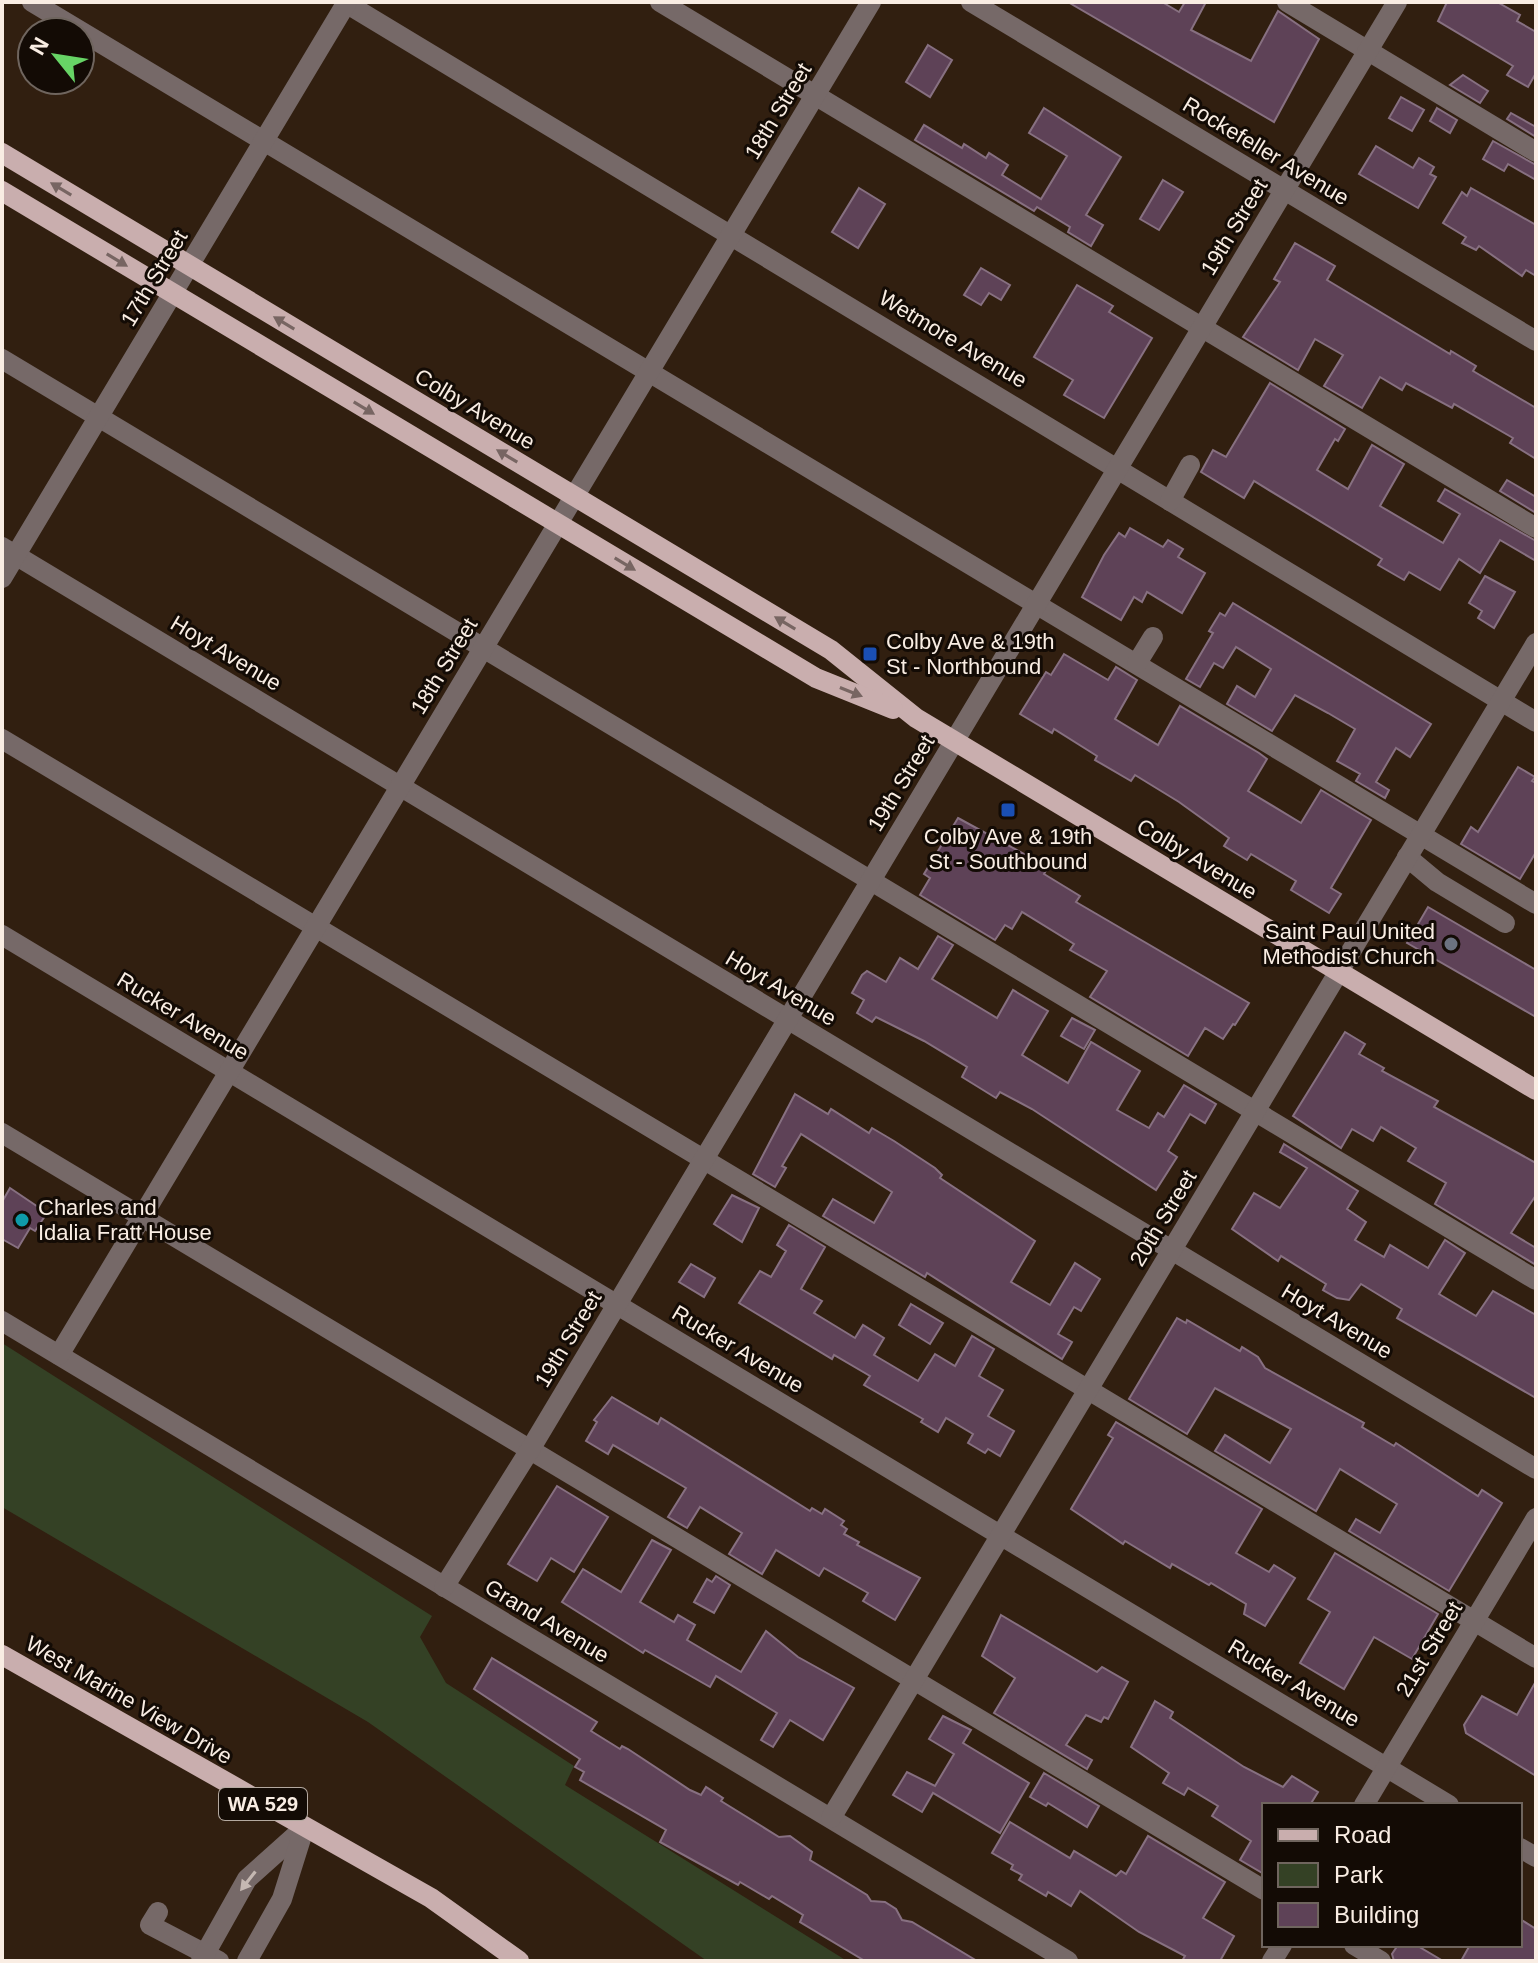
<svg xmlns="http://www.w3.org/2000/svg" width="1538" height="1963" font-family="Arial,sans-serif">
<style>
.green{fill:#344125}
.building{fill:#5e4257;stroke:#877081;stroke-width:2}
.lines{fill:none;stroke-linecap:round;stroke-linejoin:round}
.minor{stroke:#766968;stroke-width:20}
.major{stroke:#c9aeae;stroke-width:20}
.oneway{fill:#776562}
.oneway2{fill:#c5b8b2}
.transit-dot{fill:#1a4fb4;stroke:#130b05;stroke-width:3}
.worship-dot{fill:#6b7280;stroke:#130b05;stroke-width:3}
.culture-dot{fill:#0f9aa8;stroke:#130b05;stroke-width:3}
.labels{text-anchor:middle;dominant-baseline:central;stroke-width:6;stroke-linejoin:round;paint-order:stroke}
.shield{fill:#130b05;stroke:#b4a9a0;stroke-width:2}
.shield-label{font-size:20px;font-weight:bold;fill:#f9ede3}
.street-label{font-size:22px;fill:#f9ede3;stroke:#130b05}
.poi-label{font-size:22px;fill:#f9ede3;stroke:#130b05;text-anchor:start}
</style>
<rect width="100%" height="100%" fill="#311f10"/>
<!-- green -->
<path class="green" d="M2,1343L432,1616L420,1637L446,1683L574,1766L565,1785L847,1961H707L368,1722L2,1507Z"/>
<!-- building -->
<g class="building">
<path d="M1068,2H1162L1179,12L1185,2H1206L1191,30L1251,61L1278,11L1319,39L1274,122Z"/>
<path d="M1447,2H1497L1520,15L1517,21L1536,32V73L1528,87L1507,75L1513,66L1438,21Z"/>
<path d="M928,45L952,60L930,97L906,82Z"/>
<path d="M1463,75L1488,91L1480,103L1450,85Z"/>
<path d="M1401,97L1424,110L1412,131L1389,118Z"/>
<path d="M1044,108L1121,157L1086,215L1103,225L1091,246L1068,232L1070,227L1037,207L1034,211L915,140L924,125L962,148L964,144L986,158L989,153L1008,165L1002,175L1041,199L1067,156L1029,133Z"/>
<path d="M1437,108L1457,120L1450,133L1430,121Z"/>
<path d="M1511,113L1536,127V137L1507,119Z"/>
<path d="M1493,141L1536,165V180L1508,164L1504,171L1483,159Z"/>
<path d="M1376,146L1413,168L1419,158L1434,167L1430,174L1436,177L1418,208L1359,174Z"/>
<path d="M1163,180L1183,192L1159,230L1140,219Z"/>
<path d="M859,188L885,204L858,248L832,232Z"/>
<path d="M1471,188L1536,225V276L1526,270L1522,276L1479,246L1476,250L1462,243L1466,237L1443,223L1462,192L1467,196Z"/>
<path d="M1295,243L1335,266L1327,280L1450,354L1451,351L1476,366L1473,371L1536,408V459L1510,443L1513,438L1454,404L1452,408L1406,383L1402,390L1380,377L1362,408L1324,386L1343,355L1315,339L1298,370L1243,337L1280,282L1274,279Z"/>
<path d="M981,268L1010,285L1001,300L989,293L981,305L964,295Z"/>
<path d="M1077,285L1113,306L1109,312L1152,338L1104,418L1064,395L1073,380L1034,357Z"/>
<path d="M1270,383L1345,429L1338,441L1335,439L1317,470L1348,489L1372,445L1404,464L1380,506L1443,543L1460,514L1438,501L1445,489L1536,541V561L1500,540L1480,573L1459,559L1440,590L1409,572L1404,580L1378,565L1382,559L1254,481L1244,498L1201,472L1213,450L1226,457Z"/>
<path d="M1507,480L1536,497V513L1500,491Z"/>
<path d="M1130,528L1163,547L1168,540L1183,549L1178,557L1205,573L1182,613L1147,592L1142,602L1134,597L1121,620L1082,597L1104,555L1119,533L1125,537Z"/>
<path d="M1485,576L1515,592L1494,628L1478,618L1482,611L1469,603Z"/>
<path d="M1233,603L1431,724L1410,757L1396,748L1376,782L1389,790L1385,798L1356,781L1360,774L1337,761L1355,729L1328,713L1295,695L1272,731L1227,704L1237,686L1255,697L1271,669L1236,647L1223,668L1214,663L1200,687L1186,679L1213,633L1209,631L1220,613L1225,616Z"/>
<path d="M1064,654L1108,680L1116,667L1137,680L1115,719L1158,745L1180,706L1259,753L1267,759L1248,791L1301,823L1321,790L1371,820L1331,888L1341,894L1329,913L1291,890L1296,881L1251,854L1247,860L1224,846L1229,838L1179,802L1135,775L1131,781L1095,760L1097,756L1054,729L1052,733L1020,714L1046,672L1051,675Z"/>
<path d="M1518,767L1535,777L1532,781L1536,783V852L1520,879L1461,844L1471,827L1478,832Z"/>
<path d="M958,818L1048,867L1044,874L1080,896L1076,902L1249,1003L1235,1025L1233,1024L1223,1039L1205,1028L1188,1056L1090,997L1107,971L1070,950L1074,944L1022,912L1012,929L1005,925L995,940L920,895L930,878L924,874Z"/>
<path d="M1428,907L1536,970V1017L1407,943Z"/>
<path d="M938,936L953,945L932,979L997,1018L1013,990L1048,1011L1022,1055L1068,1083L1091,1042L1140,1071L1117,1110L1149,1128L1158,1113L1164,1117L1184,1085L1216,1104L1205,1123L1190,1114L1168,1151L1177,1157L1156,1190L1032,1109L1000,1092L996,1098L962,1077L967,1067L924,1041L876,1017L872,1022L857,1013L864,1000L852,993L862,975L867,971L886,982L900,958L918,969Z"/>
<path d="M1072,1018L1095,1030L1084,1049L1061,1036Z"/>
<path d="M1345,1032L1365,1044L1359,1054L1384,1068L1382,1071L1438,1101L1434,1107L1536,1163V1195L1511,1233L1536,1248V1265L1435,1204L1446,1183L1408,1161L1416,1148L1381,1127L1373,1141L1352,1129L1341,1148L1293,1116Z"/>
<path d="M795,1094L828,1114L831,1109L869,1133L872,1128L894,1141L935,1168L942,1175L940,1178L1035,1241L1011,1282L1050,1305L1075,1263L1100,1279L1081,1311L1074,1307L1058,1334L1072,1342L1062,1359L927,1273L925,1277L823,1216L833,1199L874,1223L892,1192L801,1134L782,1166L786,1168L775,1187L753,1174Z"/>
<path d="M1284,1144L1358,1191L1347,1209L1366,1222L1355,1240L1384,1257L1390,1245L1428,1268L1445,1240L1465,1253L1439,1294L1476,1316L1493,1291L1536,1315V1398L1397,1318L1402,1309L1361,1284L1349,1300L1337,1298L1323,1290L1326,1284L1281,1256L1278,1261L1232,1229L1254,1193L1280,1208L1307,1168L1280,1152Z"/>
<path d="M10,1188L47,1213L35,1231L30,1228L18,1248L2,1239V1202Z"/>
<path d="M732,1195L759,1208L742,1242L714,1224Z"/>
<path d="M789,1225L825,1247L801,1289L822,1301L814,1313L855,1338L863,1325L884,1338L874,1355L918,1381L935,1354L955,1366L972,1336L994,1349L979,1376L1003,1390L988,1416L1014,1431L1000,1456L988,1449L985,1453L968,1443L973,1434L946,1418L938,1432L921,1422L923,1419L864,1385L870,1376L834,1355L832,1359L739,1303L760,1271L771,1277L786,1251L777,1245Z"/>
<path d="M691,1264L715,1278L704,1297L679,1282Z"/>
<path d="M911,1304L943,1323L930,1344L899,1325Z"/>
<path d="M1177,1318L1186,1323L1187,1320L1240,1351L1242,1347L1258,1357L1265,1368L1364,1423L1362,1427L1394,1446L1396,1443L1478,1496L1482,1490L1502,1503L1449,1591L1349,1531L1356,1519L1380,1533L1397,1504L1340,1469L1316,1511L1215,1451L1225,1435L1270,1463L1291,1429L1215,1388L1187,1434L1129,1399Z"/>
<path d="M612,1397L658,1424L661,1418L810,1511L812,1508L822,1514L825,1509L844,1521L841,1525L847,1529L844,1534L859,1542L857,1545L920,1578L895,1620L863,1601L868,1593L824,1568L819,1576L776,1550L762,1574L729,1554L742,1533L700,1507L687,1528L668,1517L686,1488L613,1445L608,1454L586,1441L597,1422L594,1420Z"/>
<path d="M1116,1422L1262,1509L1236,1553L1269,1572L1274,1565L1295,1578L1265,1626L1244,1614L1246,1604L1211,1583L1209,1585L1172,1564L1170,1568L1125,1541L1123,1544L1071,1509L1113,1438L1108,1435Z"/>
<path d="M557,1486L608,1517L574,1572L551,1558L537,1581L508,1564Z"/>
<path d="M652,1540L671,1550L640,1602L674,1622L678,1615L695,1625L687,1640L741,1672L766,1631L798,1657L854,1688L823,1740L790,1720L773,1747L761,1740L777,1713L716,1676L710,1687L645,1650L643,1653L562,1602L583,1569L621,1592Z"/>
<path d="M1335,1553L1438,1614L1412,1659L1374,1637L1344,1689L1300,1663L1330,1612L1308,1599Z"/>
<path d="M716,1576L730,1585L714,1613L694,1602L707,1579L712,1582Z"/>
<path d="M1001,1615L1097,1672L1102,1667L1128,1682L1108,1719L1104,1717L1101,1722L1086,1715L1066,1745L1092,1760L1087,1769L994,1713L1015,1678L982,1656Z"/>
<path d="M492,1658L597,1722L591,1731L620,1749L622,1746L628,1749L690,1790L701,1795L706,1787L723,1798L721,1801L779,1837L790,1836L812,1852L810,1860L867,1895L871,1901L885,1902L896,1909L902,1920L912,1922L977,1961H865L800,1922L803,1915L772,1896L769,1899L740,1882L738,1885L660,1842L666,1830L580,1780L584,1772L575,1767L580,1759L474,1689Z"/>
<path d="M1536,1681V1776L1466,1733L1464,1725L1482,1696L1517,1715Z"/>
<path d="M1155,1701L1173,1712L1170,1718L1244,1767L1283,1787L1292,1776L1318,1792L1310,1805H1264V1874L1240,1860L1251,1841L1212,1816L1218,1806L1188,1788L1184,1795L1163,1783L1169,1773L1131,1747Z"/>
<path d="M943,1716L971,1730L963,1743L1029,1783L1000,1833L933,1793L922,1812L893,1795L907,1772L935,1786L954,1754L929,1739Z"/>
<path d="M1044,1773L1099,1806L1087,1827L1048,1803L1046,1806L1030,1797Z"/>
<path d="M1010,1822L1070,1858L1074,1851L1116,1876L1121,1871L1126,1874L1148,1836L1225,1882L1203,1918L1234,1936L1220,1961H1182L1185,1956L1139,1932L1080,1891L1071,1906L1048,1892L1046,1896L1019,1880L1022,1875L1011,1869L1013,1865L992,1853Z"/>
<path d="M1520,1919L1536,1929V1961H1461L1470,1945H1520Z"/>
<path d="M1398,1945H1416L1443,1961H1394L1392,1954Z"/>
</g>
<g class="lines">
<!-- minor -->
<g class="minor">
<path d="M32,2L1536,904"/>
<path d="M344,2L1536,722"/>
<path d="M660,2L1536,528"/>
<path d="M971,2L1536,341"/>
<path d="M1287,2L1536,152"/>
<path d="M2,359L1536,1280"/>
<path d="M1170,501L1190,465"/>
<path d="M2,547L1536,1469"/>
<path d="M2,578L347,2"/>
<path d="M1137,663L1153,637"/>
<path d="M2,739L1536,1658"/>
<path d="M1407,857L1437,882L1505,923"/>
<path d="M2,935L1449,1805"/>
<path d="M2,1133L1264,1890"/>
<path d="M2,1321L1068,1961"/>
<path d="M59,1355L871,2"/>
<path d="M444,1587L531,1448L1397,2"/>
<path d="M1364,1805L1536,1518"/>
<path d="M831,1818L1536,643"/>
<path d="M1520,1848L1536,1857"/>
<path d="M158,1912L150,1925L219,1961"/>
<path d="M1354,1945L1381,1961"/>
<path d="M201,1961L247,1879L304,1828"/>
<path d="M247,1961L282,1899L304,1829"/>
<path d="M1272,1961L1282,1945"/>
</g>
<!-- major -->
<g class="major">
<path d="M2,153L831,650L916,718L1536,1090"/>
<path d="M2,191L816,678L893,709"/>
<path d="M2,1655L431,1898L519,1961"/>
</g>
</g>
<!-- one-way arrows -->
<defs><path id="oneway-solid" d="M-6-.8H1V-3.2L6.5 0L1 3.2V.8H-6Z" transform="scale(2)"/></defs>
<g class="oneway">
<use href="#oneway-solid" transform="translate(61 189) rotate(-149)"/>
<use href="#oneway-solid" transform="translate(117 260) rotate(31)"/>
<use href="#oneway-solid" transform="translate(284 323) rotate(-149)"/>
<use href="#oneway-solid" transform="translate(364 408) rotate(31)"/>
<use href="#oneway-solid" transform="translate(507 456) rotate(-149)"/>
<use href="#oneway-solid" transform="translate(625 564) rotate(31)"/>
<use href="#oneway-solid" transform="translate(785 623) rotate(-149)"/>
<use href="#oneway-solid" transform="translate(851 692) rotate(22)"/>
</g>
<use class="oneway2" href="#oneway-solid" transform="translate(248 1881) rotate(128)"/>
<!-- markers -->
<g class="transit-dot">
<rect x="862" y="646" width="16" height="16" rx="4"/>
<rect x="1000" y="802" width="16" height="16" rx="4"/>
</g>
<circle class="worship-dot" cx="1451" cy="944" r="8"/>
<circle class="culture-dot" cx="22" cy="1220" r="8"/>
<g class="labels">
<!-- shield labels -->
<rect class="shield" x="219" y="1788" width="88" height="32" rx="6"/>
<g class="shield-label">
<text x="263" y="1804">WA 529</text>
</g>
<!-- street labels -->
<g class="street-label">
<text transform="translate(778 111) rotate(-59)">18th Street</text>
<text transform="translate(1266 151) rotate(31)">Rockefeller Avenue</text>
<text transform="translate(1234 227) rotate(-59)">19th Street</text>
<text transform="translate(154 278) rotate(-59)">17th Street</text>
<text transform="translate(953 339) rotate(31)">Wetmore Avenue</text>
<text transform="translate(475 409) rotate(31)">Colby Avenue</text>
<text transform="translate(226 653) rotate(31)">Hoyt Avenue</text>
<text transform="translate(444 666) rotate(-59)">18th Street</text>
<text transform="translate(901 783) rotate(-59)">19th Street</text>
<text transform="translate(1197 859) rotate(31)">Colby Avenue</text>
<text transform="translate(781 988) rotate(31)">Hoyt Avenue</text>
<text transform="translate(183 1016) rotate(31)">Rucker Avenue</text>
<text transform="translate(1163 1218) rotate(-59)">20th Street</text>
<text transform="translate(1337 1321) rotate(31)">Hoyt Avenue</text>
<text transform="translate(568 1339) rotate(-59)">19th Street</text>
<text transform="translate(738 1349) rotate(31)">Rucker Avenue</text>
<text transform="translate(547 1621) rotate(31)">Grand Avenue</text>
<text transform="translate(1429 1649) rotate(-59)">21st Street</text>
<text transform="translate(1294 1683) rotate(31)">Rucker Avenue</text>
<text transform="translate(129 1700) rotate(30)">West Marine View Drive</text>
</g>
<!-- poi labels -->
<g class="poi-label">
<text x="886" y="641">Colby Ave &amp; 19th<tspan x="886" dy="25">St - Northbound</tspan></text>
<text x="1008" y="836" text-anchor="middle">Colby Ave &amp; 19th<tspan x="1008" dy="25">St - Southbound</tspan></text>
<text x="1435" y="931" text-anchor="end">Saint Paul United<tspan x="1435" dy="25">Methodist Church</tspan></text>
<text x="38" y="1207">Charles and<tspan x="38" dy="25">Idalia Fratt House</tspan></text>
</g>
</g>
<!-- border -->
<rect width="1538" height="1963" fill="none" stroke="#f9ede3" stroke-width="8"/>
<!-- legend -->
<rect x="1262" y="1803" width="260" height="144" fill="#130b05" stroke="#6f655e" stroke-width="2"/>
<rect x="1278" y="1829" width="40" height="12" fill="#c9aeae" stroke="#6f655e" stroke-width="2"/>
<text x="1334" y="1843" font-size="24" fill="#f9ede3">Road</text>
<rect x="1278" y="1863" width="40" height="24" fill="#344125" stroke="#6f655e" stroke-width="2"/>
<text x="1334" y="1883" font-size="24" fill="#f9ede3">Park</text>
<rect x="1278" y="1903" width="40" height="24" fill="#5e4257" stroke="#6f655e" stroke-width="2"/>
<text x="1334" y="1923" font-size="24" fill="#f9ede3">Building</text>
<!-- north arrow -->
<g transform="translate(56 56) rotate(300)"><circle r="38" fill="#130b05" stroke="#6f655e" stroke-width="2"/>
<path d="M0-6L14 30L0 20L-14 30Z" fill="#67d466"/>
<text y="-12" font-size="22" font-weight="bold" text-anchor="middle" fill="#f9ede3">N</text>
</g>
</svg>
